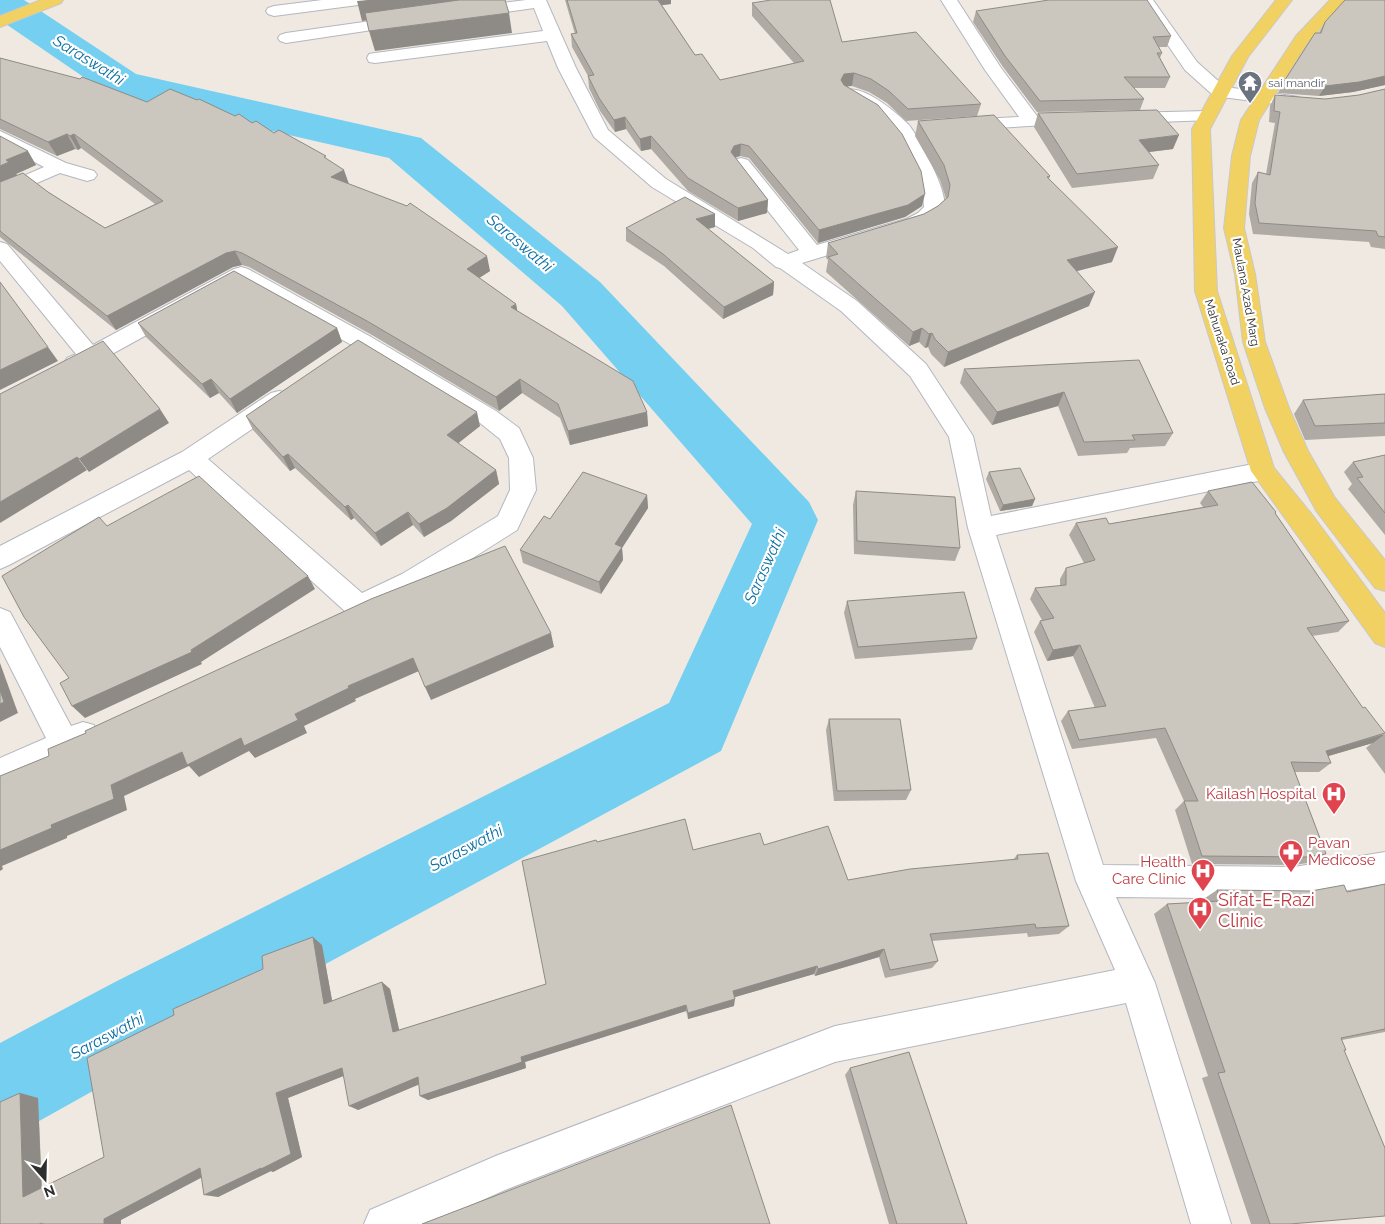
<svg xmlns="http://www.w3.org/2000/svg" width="1385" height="1224" font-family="Raleway,sans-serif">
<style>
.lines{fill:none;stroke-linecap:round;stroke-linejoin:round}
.river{fill:#75cff0;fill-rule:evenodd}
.minor-casing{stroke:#b4b7c1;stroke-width:2}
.major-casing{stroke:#c9c9c9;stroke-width:2}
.minor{fill:#fff;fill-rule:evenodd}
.major{fill:#f2d163;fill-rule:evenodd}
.wall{fill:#afaba4}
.shaded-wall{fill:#8e8b86}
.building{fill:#cbc7bf;stroke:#8e8b86}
.labels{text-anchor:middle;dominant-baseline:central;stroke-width:4.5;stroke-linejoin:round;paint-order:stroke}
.far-worship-label{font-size:12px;fill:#5b616d;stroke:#fff;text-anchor:start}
.far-street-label{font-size:12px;fill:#2e2e2e;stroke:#fff}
.health-label{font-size:15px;fill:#be3a42;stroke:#fff;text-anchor:end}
.water-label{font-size:16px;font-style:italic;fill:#0d6fa3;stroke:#fff}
.near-health-label{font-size:18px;fill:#be3a42;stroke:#fff;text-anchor:start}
</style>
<rect width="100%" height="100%" fill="#efe9e1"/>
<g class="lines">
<!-- river -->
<path class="river" d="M0,0H24L136,74L421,138L600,282L809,502L818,520L721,751L177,1044L32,1125L0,1139V1043L115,982L669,703L752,524L562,306L389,158L107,93L0,20Z"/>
<defs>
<g id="minor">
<path d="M322,0H366L364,3L358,5L274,16L268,14L266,11L268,8L274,6Z"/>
<path d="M526,0H546L576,68L608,130L666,179L788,254L799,250L734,168L732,164L734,160L741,158L748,160L817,245L906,219L918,213L924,207C924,185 908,149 895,132C883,117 864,107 848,98L845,94L848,90C865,86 897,113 909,125C919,138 949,193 944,208C940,218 928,223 920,227L802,263L857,301L926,364L973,436L991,516L1263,462L1272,464L1275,471L1272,478L1263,480L996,535L1103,865L1294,867L1385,852V884L1294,899L1116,897L1155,983L1231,1224H1191L1126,1003L835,1062L505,1190L429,1224H364L370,1210L498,1155L835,1026L1115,970L1076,881L968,528L949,437L910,376L841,311L780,268L776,267L753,248L652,187L594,137L558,68L547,41L375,63L369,62L367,58L369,54L375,53L543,31L534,8L471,17L465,15L463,12L465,9L471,7Z"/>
<path d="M941,0H957L1001,68L1037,116L1075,114L1081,115L1084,119L1081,123L963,130L957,129L954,125L957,121L963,120L1019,117L985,70Z"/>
<path d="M1137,0H1153L1197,62L1225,87L1292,96L1298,97L1301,101L1298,105L1292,106L1214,96L1185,70Z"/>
<path d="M406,16L412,18L414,21L412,24L286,43L280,41L278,38L280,35L286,33Z"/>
<path d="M1207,111L1213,112L1216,116L1213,120L1128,123L1122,122L1119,118L1122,114L1128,113Z"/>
<path d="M0,131L66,163L94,171L97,175L94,179L87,181L60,173L0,199V186L44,167L0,144Z"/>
<path d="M0,242L7,244L93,345L234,269L241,267L248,269L371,337L496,411L519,428L533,458L536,490L517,530L422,590L358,617L348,614L189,470L9,565L0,569V546L182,452L271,393L279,391L287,393L291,399L287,405L208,459L362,593L402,574L498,516L510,490L509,458L500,439L480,423L355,347L241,283L83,370L75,372L67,370L64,364L67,358L76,354L0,261Z"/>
<path d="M0,608L10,612L71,726L83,722L94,725L98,735L94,745L0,787V758L46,738L0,647Z"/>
</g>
<g id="major">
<path d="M41,0H63L61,3L0,27V16Z"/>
<path d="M1276,0H1292L1248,57L1210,129L1217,291L1274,468L1313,516L1385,613V647L1375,643L1251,471L1195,291L1192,129L1232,56Z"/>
<path d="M1330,0H1347L1308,42L1259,120L1250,156L1244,228L1255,274L1265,342L1289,408L1308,451L1335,498L1385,560V591L1375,588L1317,512L1284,452L1265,408L1243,342L1235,274L1224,228L1232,156L1241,120L1296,36Z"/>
</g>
</defs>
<!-- minor casing -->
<use href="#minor" class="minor-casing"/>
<!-- major casing -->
<use href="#major" class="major-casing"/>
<!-- minor -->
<use href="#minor" class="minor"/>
<!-- major -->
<use href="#major" class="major"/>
</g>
<!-- wall -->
<g class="wall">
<path d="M565,0H671V4L662,5L695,55L720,80L794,63L752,16V3L842,42L981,104L977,116L906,121L887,103L869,92L852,86H847L922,206L905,217L818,243L749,158L740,156L735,158L768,200L767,213L738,221L688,191L651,149L641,151L626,129L615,132L600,111L589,88L588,76L572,47L571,34H575Z"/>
<path d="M1385,0V85L1353,92L1319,96L1278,93L1283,83L1319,33L1325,22Z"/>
<path d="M976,11L1171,36L1167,47H1159L1162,53L1160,58L1170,77L1165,88H1134L1144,99L1140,110L1037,112L1003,67L973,22Z"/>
<path d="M0,58L147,102L252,123L274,133L328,160L349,184L490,271L479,278L516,304L517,311L647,412L648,426L570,445L560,418L522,393L499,411L372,335L249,267L242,265L233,267L116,330L0,237V136L36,165L16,174L17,175L48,192L105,228L155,204L81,148L78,150L75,149L57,156L0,129Z"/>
<path d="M1385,89V249L1371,247L1369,242L1253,234L1249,214L1252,183L1258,172L1266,174L1275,123L1269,122L1270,106L1275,95L1325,99L1359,95Z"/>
<path d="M1038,113L1173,149L1149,152L1159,165L1153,179L1072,188L1034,127Z"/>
<path d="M918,121L1050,176L1049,179L1112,262L1077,271L1089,306L944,367L931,354L928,347L925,348L919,342L909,346L826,272L828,260L826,258L828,243L924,214L938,206L946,199L940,180L915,136Z"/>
<path d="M715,227L708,229L774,282L773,295L723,319L664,266L626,241V228Z"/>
<path d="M138,323L337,328L342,342L237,413L219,393L210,398L146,337Z"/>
<path d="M1139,360L1173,433L1165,446L1130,448L1127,453L1078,456L1058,406L992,425L960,383L964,369Z"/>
<path d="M1385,394V436L1305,440L1294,414L1303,400Z"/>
<path d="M246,416L480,426L458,443L496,470L499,484L451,521L424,537L413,525L381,546L354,518L351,520L295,468L290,471L253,430Z"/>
<path d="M1385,455V535L1348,489L1352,484L1344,472L1353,462Z"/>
<path d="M989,472L1035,499L1032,506L1000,511L986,479Z"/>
<path d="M856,491L960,548L955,561L854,554L853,505Z"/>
<path d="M1208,491L1276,512L1275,513L1349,621L1338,632L1312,636L1363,708L1383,735L1385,734V774L1366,748L1372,743L1328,756L1331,763L1319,772H1295L1326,854L1314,862L1294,865L1192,864L1175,810L1184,801L1156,738L1072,749L1061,721L1068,711L1095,708L1073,656L1047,661L1034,632L1040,621L1042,620L1030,599L1035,588L1060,586V579L1066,568L1084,563L1069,535L1076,523L1109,524L1203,507L1200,503Z"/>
<path d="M647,495L648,508L622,548L623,560L601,594L523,563L520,550L550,519Z"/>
<path d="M847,601L977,638L972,650L855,659L844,613Z"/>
<path d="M829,719L911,790L906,800L834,801L826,730Z"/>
<path d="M597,842L693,850L764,845L848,880L1013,860L1017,855L1069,926L1059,934L1028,937L1027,933L932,941L938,961L932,968L885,978L879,957L815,976L814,974L734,997V1006L688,1019L686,1011L525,1062L526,1068L428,1100L420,1096L419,1084L358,1110L343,1076L288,1098L302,1157L273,1172L271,1171L218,1197L201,1177L121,1220L0,1224L20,1093L38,1098L42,1188L104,1157L322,945L332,1001L382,982L390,989L399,1030L546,984Z"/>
<path d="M1385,884V1032L1342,1040L1344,1050L1290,1224H1251L1202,1078L1208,1076L1154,914L1167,904L1203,902L1202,900L1217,890L1347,892Z"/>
<path d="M850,1068L967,1224H889L845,1075Z"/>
</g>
<!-- shaded-wall -->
<g class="shaded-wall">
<path d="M368,0H501L502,1L362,21L357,1Z"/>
<path d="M655,0H671V4L655,6Z"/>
<path d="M509,13L512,33L375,51L369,31Z"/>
<path d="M854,73L852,86L842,87L841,80L844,74Z"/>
<path d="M1385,76V85L1353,92L1319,96L1325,86Z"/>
<path d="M625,117L626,129L615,132L614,120Z"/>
<path d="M67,134L75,149L57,156L48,142Z"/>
<path d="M74,134L81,148L78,150L70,136Z"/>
<path d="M1179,135L1173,149L1133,154L1139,140Z"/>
<path d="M651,136V149L641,151L640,139Z"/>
<path d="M741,144L740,156L733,158L731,152L734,146Z"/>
<path d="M28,151L36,165L16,174L18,176L0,184V166L6,160Z"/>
<path d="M344,170L349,184L331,177Z"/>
<path d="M925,194L922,206L905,217L818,243L819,230Z"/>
<path d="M768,200L767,213L738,221V208Z"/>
<path d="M715,214V227L696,232V219Z"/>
<path d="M1118,247L1112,262L1062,275L1067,260Z"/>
<path d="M235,251L242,265L233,267L116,330L107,316L226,253Z"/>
<path d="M487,256L490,271L470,284L467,269Z"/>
<path d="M774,282L773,295L723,319L724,307Z"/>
<path d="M1095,292L1089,306L944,367L948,352Z"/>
<path d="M516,304L519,319L511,307Z"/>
<path d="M337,328L342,342L237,413L230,399Z"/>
<path d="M922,328L919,342L909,346L913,332Z"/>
<path d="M932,333L928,347L925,348L929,334Z"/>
<path d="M48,347L58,361L0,390V370Z"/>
<path d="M211,379L219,393L210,398L202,384Z"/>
<path d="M520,379L522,393L499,411L496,397Z"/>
<path d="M1064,392L1058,406L992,425L997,412Z"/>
<path d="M160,409L169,423L89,472L79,459Z"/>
<path d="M477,412L480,426L451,449L447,435Z"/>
<path d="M647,412L648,426L570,445L568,431Z"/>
<path d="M288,454L295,468L290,471L283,457Z"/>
<path d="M77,457L87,470L0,523V502Z"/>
<path d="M496,470L499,484L451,521L424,537L419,524Z"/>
<path d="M647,495L648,508L622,548L623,560L601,594L599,582L615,544Z"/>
<path d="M1035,499L1032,506L1000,511L1003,505Z"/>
<path d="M348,505L354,518L351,520L345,507Z"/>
<path d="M408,512L413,525L381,546L375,533Z"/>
<path d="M308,576L315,589L201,662L202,664L85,718L72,706Z"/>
<path d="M551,633L554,647L431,700L425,687Z"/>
<path d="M1080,645L1073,656L1047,661L1053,650Z"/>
<path d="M413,658L419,671L355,699L356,701L304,726L307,733L255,758L249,751L199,777L189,766L124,796L127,810L67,836V838L2,866L3,869L0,871V850L51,825L111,785L182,752L241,738L295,714L348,686Z"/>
<path d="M0,663L18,713L0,722Z"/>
<path d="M1385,734L1373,743L1315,760L1326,751Z"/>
<path d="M313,937L322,945L334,1011L324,1004Z"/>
<path d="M884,949L879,957L815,976L818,969Z"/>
<path d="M817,966L814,974L732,998L733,991Z"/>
<path d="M382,982L390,989L401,1038L393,1032Z"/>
<path d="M735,999L734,1006L688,1019V1013Z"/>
<path d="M686,1005V1011L525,1062L526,1068L428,1100L420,1096L521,1057Z"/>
<path d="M342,1068L351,1073L288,1098L302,1157L273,1172L271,1171L218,1197L204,1195L261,1168L276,1093Z"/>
<path d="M418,1077L425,1082L358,1110L349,1106Z"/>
<path d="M20,1093L38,1098L42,1199L23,1197Z"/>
<path d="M200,1168L214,1171L121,1220V1224H104V1219Z"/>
</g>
<!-- building -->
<g class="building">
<path d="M459,0H505L509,13L369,31L365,13Z"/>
<path d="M567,0H658L695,55L702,54L720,80L804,61L752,3L771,0H830L842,42L916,32L981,104L908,109L889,91L871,79L854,73L844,74L841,80L844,85L878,105L902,134L921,171L925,194L908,205L819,230L749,146L741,144L734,146L731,152L768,200L738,208L688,178L651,136L640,139L625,117L614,120L599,98L588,76L594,75L571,34L577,33Z"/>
<path d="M1049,0H1147L1171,36L1153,37L1162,53H1157L1170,77H1124L1144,99L1040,101L1005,56L976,11Z"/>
<path d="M1345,0H1385V76L1359,82L1325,86L1283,83L1315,33H1321L1325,22Z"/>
<path d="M0,58L80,79L82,77L147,102L170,89L197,100L199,99L235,116L239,114L252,123L256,121L274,133L279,130L326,156L324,157L344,170L331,177L407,206L410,203L487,256L467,269L516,304L511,307L633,381L647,412L568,431L558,404L520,379L496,397L367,321L242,253L235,251L226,253L107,316L0,231V182L23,173L48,192L105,228L163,201L74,134L70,136L67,134L48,142L0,119Z"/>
<path d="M1385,89V237L1378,236L1376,231L1259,223L1255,203L1258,172L1270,175L1280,112L1274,111L1275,95L1325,99L1359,95Z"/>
<path d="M1157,110L1179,135L1139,140L1159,165L1077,174L1038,113Z"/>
<path d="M994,115L1050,176L1047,177L1118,247L1067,260L1095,292L948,352L935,339L932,333L929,334L922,328L913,332L828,257L838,254L828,243L924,214L938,206L948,197L950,185L944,165L918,121Z"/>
<path d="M0,136L28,151L6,160L9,162L0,166Z"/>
<path d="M685,197L715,214L696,219L774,282L724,307L663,254L626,228Z"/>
<path d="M234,271L337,328L230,399L211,379L202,384L138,323Z"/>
<path d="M0,282L48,347L0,370Z"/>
<path d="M358,340L477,412L447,435L496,470L447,508L419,524L408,512L375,533L348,505L345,507L288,454L283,457L246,416Z"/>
<path d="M103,341L160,409L79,459L77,457L0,502V394Z"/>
<path d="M1139,360L1173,433L1132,435L1135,440L1084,442L1064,392L997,412L964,369Z"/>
<path d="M1385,394V423L1315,426L1303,400Z"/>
<path d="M1385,455V513L1357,478L1363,477L1353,462Z"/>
<path d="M1020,468L1035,499L1003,505L989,472Z"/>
<path d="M583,472L647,495L615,544L622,547L599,582L520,550L544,516L550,519Z"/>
<path d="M199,476L308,576L191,650L192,652L72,706L60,683L69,678L24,617L2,576L99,517L107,526Z"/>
<path d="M1252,482L1276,512L1275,513L1349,621L1307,628L1363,708L1365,707L1385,733L1326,751L1331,763L1291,762L1326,854L1306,857L1202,856L1184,801H1198L1165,728L1079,740L1068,711L1106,706L1080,645L1053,650L1040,621L1054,618L1035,588L1066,585V568L1095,560L1076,523L1106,518L1109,524L1218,505L1208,491Z"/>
<path d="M856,491L955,497L960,548L857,541Z"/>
<path d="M505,546L551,633L425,687L413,658L348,686L349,688L295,714L298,720L244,746L241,738L187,765L182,752L111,785L114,799L51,825L52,828L0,850V776L49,756L48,749L86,733L85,731L371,599Z"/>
<path d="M964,592L977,638L858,647L847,601Z"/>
<path d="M0,690L4,702L0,704Z"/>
<path d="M829,719H900L911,790L837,791Z"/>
<path d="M685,819L693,850L760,833L764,845L828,826L848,880L910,869L1018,859L1017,855L1048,853L1069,926L1036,928L1035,924L930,934L938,961L890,970L884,949L818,969L817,966L733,991L735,999L688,1013L686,1005L521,1057L522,1062L420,1096L418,1077L349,1106L342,1068L276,1093L291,1154L261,1169V1168L204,1195L200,1168L104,1219V1224H43L42,1223L39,1224H0V1102L20,1093L23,1197L104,1157L87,1058L174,1015L173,1009L263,969L262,956L313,937L324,1004L382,982L393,1032L546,984L522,861L596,840L597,842Z"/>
<path d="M1385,884V1029L1341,1038L1346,1050H1344L1385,1148V1216L1290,1224H1270L1218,1073L1225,1072L1167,904L1220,901L1217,890L1311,891L1344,885L1347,892Z"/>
<path d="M909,1052L967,1224H897L850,1068Z"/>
<path d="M731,1105L770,1224H422Z"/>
</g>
<!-- icons -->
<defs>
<symbol id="temple-pin" viewBox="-11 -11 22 30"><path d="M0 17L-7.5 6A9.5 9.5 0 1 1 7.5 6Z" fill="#6b7280" stroke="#fff"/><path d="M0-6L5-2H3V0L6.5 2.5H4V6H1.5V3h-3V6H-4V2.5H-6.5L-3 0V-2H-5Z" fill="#fff"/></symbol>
<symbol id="hospital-pin" viewBox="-11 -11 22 30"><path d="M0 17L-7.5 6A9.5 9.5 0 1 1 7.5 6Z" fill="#e0444e" stroke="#fff"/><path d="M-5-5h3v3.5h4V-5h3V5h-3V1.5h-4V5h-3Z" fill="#fff"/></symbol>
<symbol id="pharmacy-pin" viewBox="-11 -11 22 30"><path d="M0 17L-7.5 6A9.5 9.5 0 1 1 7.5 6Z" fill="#e0444e" stroke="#fff"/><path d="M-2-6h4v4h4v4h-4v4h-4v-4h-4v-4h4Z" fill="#fff"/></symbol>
</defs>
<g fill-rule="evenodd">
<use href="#temple-pin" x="1236" y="69" width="28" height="38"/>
<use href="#hospital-pin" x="1320" y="780" width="28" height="38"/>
<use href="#pharmacy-pin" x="1277" y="838" width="28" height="38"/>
<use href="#hospital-pin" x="1189" y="857" width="28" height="38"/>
<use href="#hospital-pin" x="1186" y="895" width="28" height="38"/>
</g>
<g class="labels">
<!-- far-worship labels -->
<g class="far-worship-label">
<text x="1268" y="83">sai mandir</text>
</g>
<!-- far-street labels -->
<g class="far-street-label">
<text transform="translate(1246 292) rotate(80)">Maulana Azad Marg</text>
<text transform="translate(1222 342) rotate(72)">Mahunaka Road</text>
</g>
<!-- health labels -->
<g class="health-label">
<text x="1316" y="794">Kailash Hospital</text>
<text x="1308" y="843" text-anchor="start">Pavan<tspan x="1308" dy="17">Medicose</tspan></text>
<text x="1186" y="862">Health<tspan x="1186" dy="17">Care Clinic</tspan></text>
</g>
<!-- water labels -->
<g class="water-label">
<text transform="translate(89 60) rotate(32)">Saraswathi</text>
<text transform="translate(520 243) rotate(40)">Saraswathi</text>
<text transform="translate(765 566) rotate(-66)">Saraswathi</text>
<text transform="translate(466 848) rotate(-28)">Saraswathi</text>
<text transform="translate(107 1036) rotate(-28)">Saraswathi</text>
</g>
<!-- near-health labels -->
<g class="near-health-label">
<text x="1218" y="899">Sifat-E-Razi<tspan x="1218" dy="21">Clinic</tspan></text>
</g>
</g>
<!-- north arrow -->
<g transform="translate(45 1179) rotate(160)" stroke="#ffffff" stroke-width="4" paint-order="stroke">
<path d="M0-4L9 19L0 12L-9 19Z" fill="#2e2e2e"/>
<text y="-8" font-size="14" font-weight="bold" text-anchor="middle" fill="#2e2e2e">N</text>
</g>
</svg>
